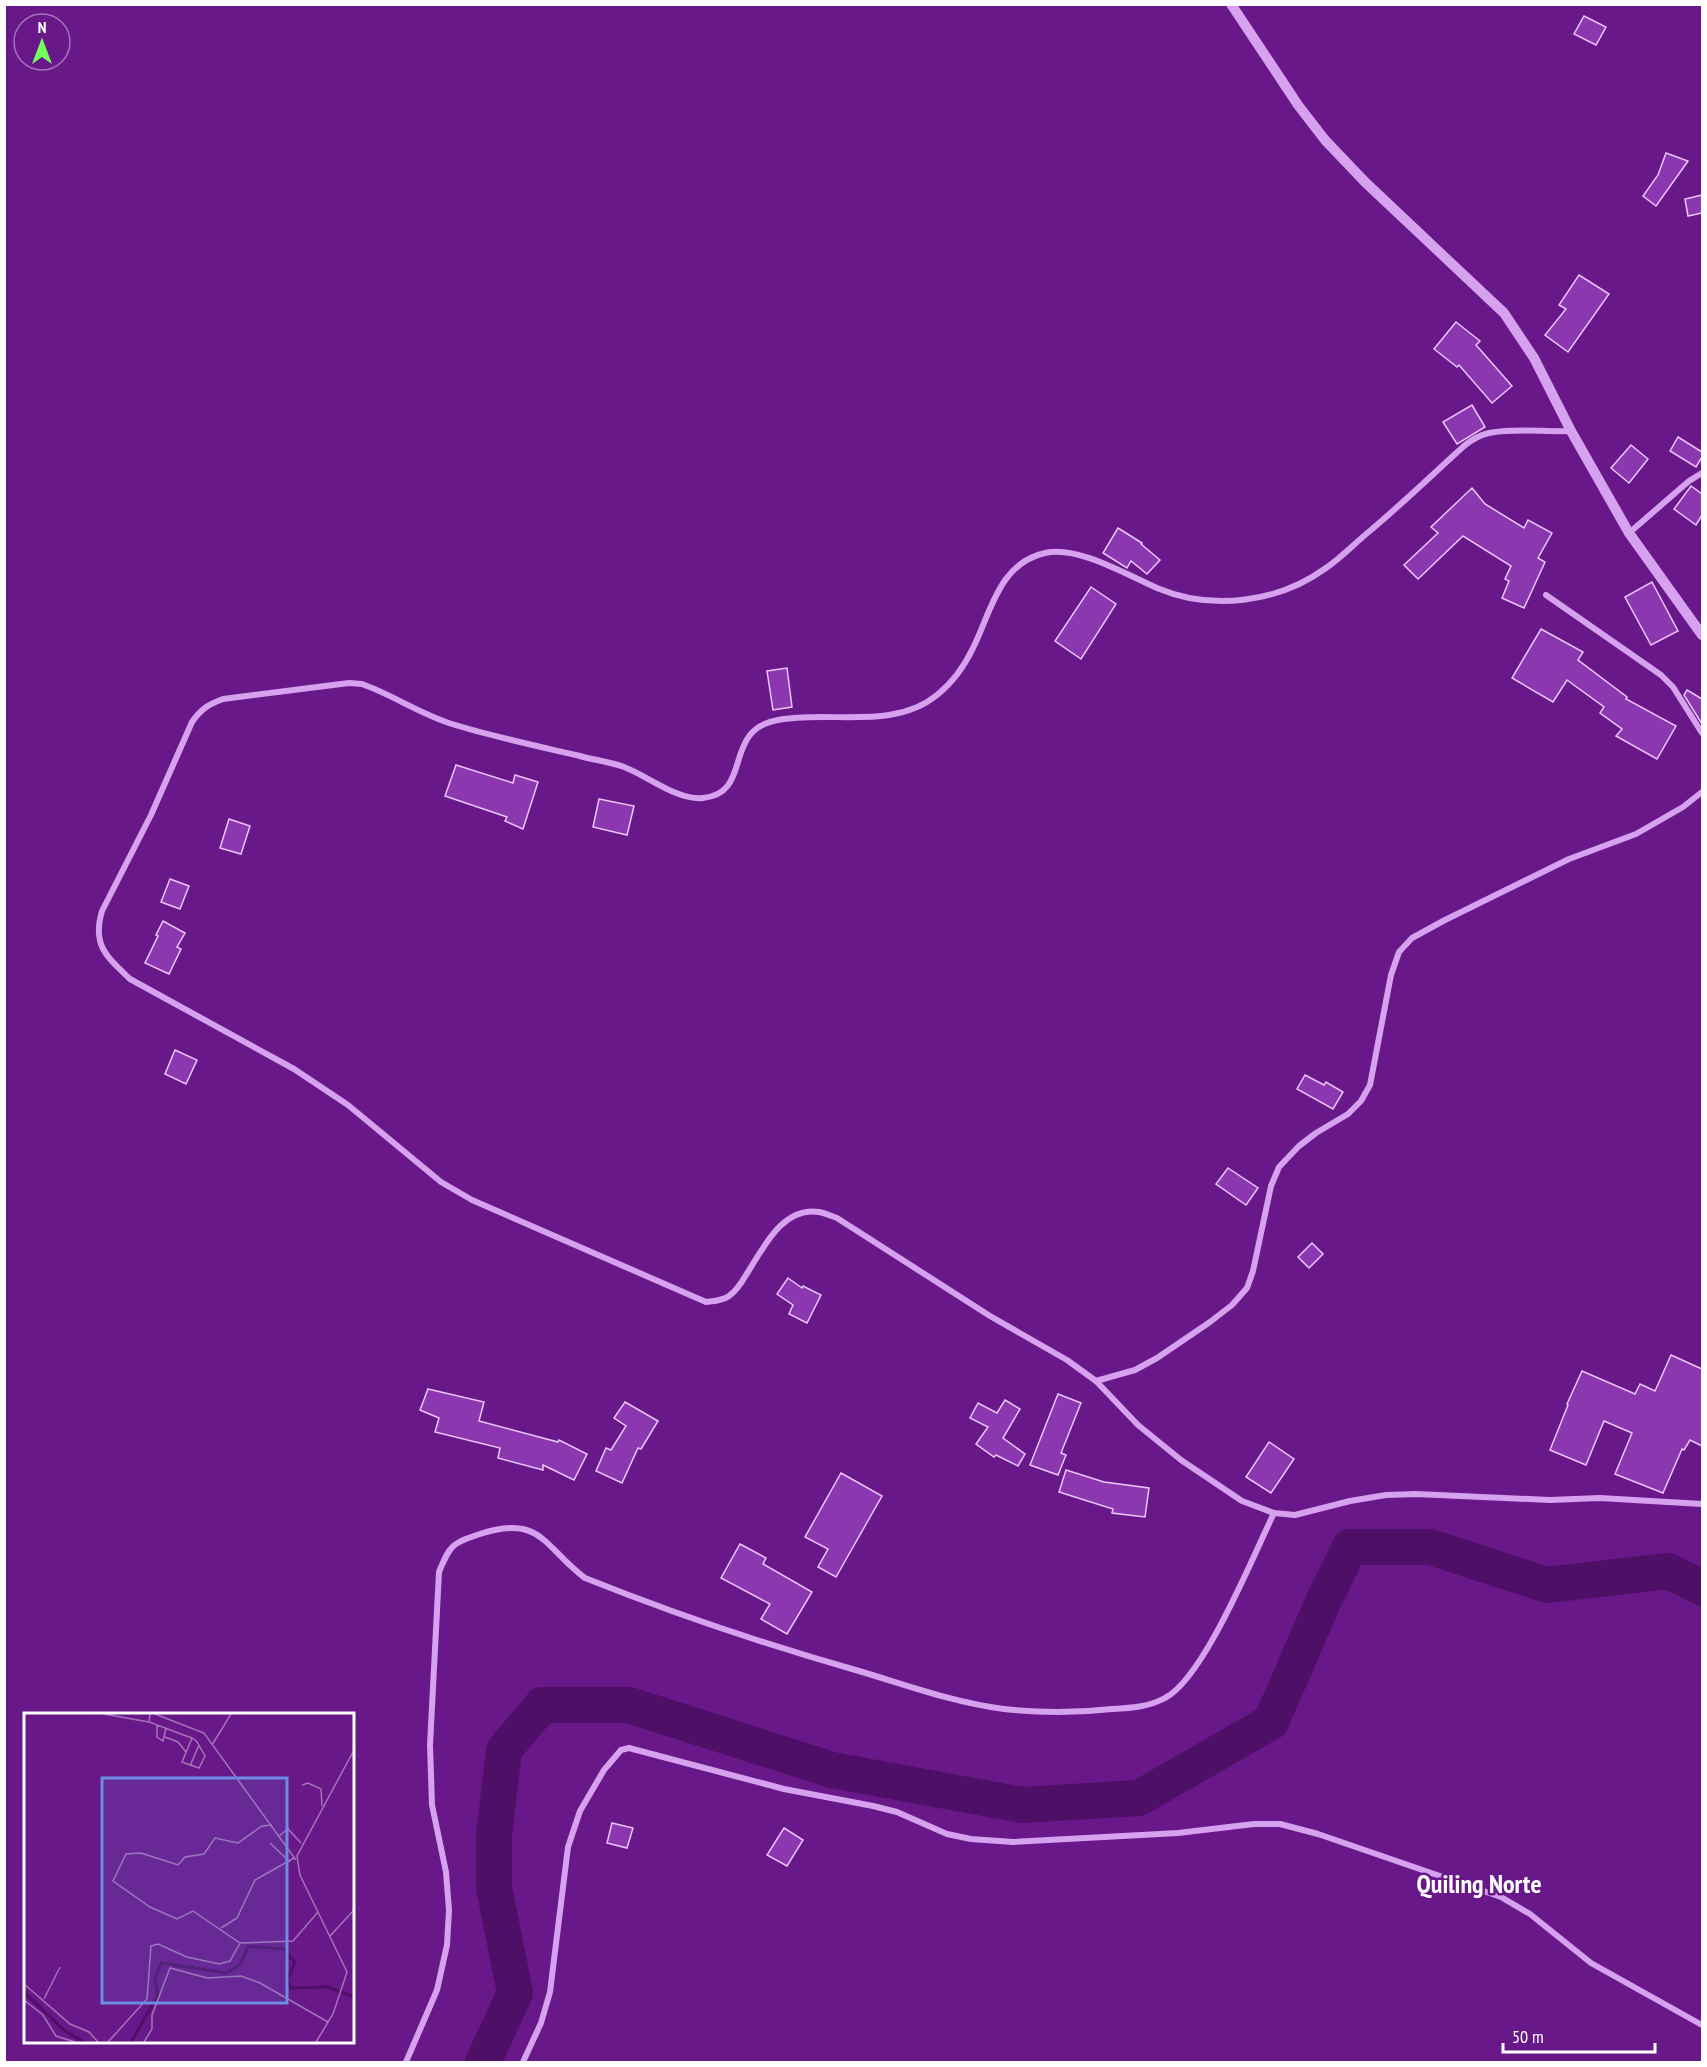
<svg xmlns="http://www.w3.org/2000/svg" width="1707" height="2067" font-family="'PT Sans Narrow',sans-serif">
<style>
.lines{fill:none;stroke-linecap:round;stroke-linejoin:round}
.river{stroke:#4e0f67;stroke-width:36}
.building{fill:#8b37af;stroke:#eac6fa;stroke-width:1.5}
.minor{stroke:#d6a1ee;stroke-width:6}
.tertiary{stroke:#d6a1ee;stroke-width:10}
.labels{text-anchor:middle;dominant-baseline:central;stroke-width:5;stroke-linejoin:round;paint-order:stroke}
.quarter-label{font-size:26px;font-weight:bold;fill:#fff;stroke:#681889}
.inset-river{fill:none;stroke:#4e0f67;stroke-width:3}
.inset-road{fill:none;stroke:#a474b8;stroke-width:1.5}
.view{fill:#6c8ce6;fill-opacity:0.15;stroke:#6c8ce6;stroke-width:3}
.inset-edge{fill:none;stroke:#fff;stroke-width:3}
</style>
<rect width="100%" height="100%" fill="#681889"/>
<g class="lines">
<!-- river -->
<path class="river" d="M483,2062L515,1993L494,1887V1836L504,1750L542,1705H629L832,1770L1022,1805L1139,1798L1271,1722L1323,1602L1350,1547H1430L1547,1585L1668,1571L1702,1588"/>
</g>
<!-- building -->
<g class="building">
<path d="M1584,16L1606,27L1596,45L1574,34Z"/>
<path d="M1666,153L1688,161L1656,206L1643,196L1658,175Z"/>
<path d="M1702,195V213L1688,216L1685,199Z"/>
<path d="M1579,275L1609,294L1568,352L1545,335L1566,309L1559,305Z"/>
<path d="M1456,322L1480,341L1476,345L1512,386L1492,403L1459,365L1457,367L1434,349Z"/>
<path d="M1472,405L1485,427L1457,444L1443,422Z"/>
<path d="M1678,437L1702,452V457L1696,467L1670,451Z"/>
<path d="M1631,445L1648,459L1629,483L1611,468Z"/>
<path d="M1691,486L1702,494V515L1696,525L1674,509Z"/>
<path d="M1472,488L1485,504L1524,528L1528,520L1552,533L1538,558L1545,562L1524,608L1502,598L1509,581L1505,579L1511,566L1463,536L1418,579L1404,565L1438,533L1431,527Z"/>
<path d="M1118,528L1142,543L1141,544L1160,560L1147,574L1131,561L1127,568L1103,553Z"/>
<path d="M1652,582L1678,631L1651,645L1625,597Z"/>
<path d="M1091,587L1116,604L1081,659L1055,641Z"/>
<path d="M1541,629L1583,652L1578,660L1627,697L1626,699L1676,726L1657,759L1616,736L1622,729L1600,713L1604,707L1567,680L1553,702L1512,678Z"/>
<path d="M787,668L792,707L773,710L767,671Z"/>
<path d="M1687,690L1702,699V724L1684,695Z"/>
<path d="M456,765L513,783L515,775L538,782L523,829L505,821L507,817L445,796Z"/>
<path d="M599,799L634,806L627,835L593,827Z"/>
<path d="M229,819L250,826L241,854L220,848Z"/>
<path d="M170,879L189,886L180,909L161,902Z"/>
<path d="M163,921L185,933L177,947L181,949L169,974L145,963L158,936L156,935Z"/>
<path d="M175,1050L197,1060L186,1084L165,1074Z"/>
<path d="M1305,1075L1324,1085L1326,1082L1343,1092L1333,1109L1297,1089Z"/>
<path d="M1228,1168L1258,1188L1246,1205L1216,1184Z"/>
<path d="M1312,1243L1323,1254L1309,1268L1298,1257Z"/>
<path d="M788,1278L802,1288L803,1286L821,1295L807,1323L789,1314L793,1305L777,1294Z"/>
<path d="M1671,1355L1702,1369V1446L1690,1440L1684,1450L1682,1449L1663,1493L1615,1474L1632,1433L1604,1421L1586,1465L1550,1450L1568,1405L1567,1404L1582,1371L1635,1394L1640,1384L1655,1391Z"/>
<path d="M428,1389L484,1402L479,1421L558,1442L559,1440L587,1454L574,1480L543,1465V1470L498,1458L500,1448L435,1432L439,1418L420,1410Z"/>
<path d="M1058,1394L1081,1403L1061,1453L1066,1455L1058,1475L1030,1465Z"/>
<path d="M1005,1400L1020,1409L1003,1438L1025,1454L1018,1466L996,1455L994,1457L976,1444L988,1427L970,1418L978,1403L997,1413Z"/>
<path d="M625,1402L658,1421L641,1449L638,1448L622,1483L596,1471L606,1448L611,1450L626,1426L614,1418Z"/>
<path d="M1269,1442L1294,1459L1271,1493L1246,1477Z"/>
<path d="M1066,1470L1104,1482L1149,1488L1145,1517L1112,1513L1113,1509L1059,1492Z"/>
<path d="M841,1473L882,1496L836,1577L818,1567L828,1549L805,1537Z"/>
<path d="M740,1544L766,1558L763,1564L812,1592L787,1634L761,1619L770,1604L721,1578Z"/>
<path d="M612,1823L633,1828L627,1848L607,1843Z"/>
<path d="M784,1828L803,1840L787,1866L767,1855Z"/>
</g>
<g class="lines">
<!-- minor -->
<g class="minor">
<path d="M1571,431C1544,432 1515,428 1489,433C1480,435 1471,440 1464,446C1433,474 1403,503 1371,530C1356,542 1342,557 1326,568C1278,603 1211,611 1157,588C1127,575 1077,545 1045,553C999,563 991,612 973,648C965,665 952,683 937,695C893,731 829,710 778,720C721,730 754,793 703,798C678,801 648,776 624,767C610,762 594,760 580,756C537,746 494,737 452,724C420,714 393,695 362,684L349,683L223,699C209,704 201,709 192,722L151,815L102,911C92,945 106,956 130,979L294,1069L348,1105L441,1182L472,1200L706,1302C714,1301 722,1301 729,1296C736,1291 742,1282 746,1275C763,1249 782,1206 819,1212C825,1213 831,1216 837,1218L990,1316L1067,1360L1096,1381L1138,1425L1181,1460L1242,1501L1274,1513L1295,1515L1350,1501L1386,1495L1416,1494L1550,1500L1600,1498L1702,1504"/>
<path d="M1629,533L1689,481L1702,473"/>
<path d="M1546,595L1661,675L1673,687L1702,733"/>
<path d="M1096,1381L1135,1370L1157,1358L1210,1322L1232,1305L1247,1288L1253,1271L1271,1186L1279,1167L1299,1146L1316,1133L1348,1114L1361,1101L1370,1085L1391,975L1399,952L1412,938L1445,920L1569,859L1636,834L1683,807L1702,792"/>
<path d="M406,2062L437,1990L447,1945L449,1910L446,1872L432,1805L430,1745L439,1572C450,1545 452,1543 480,1534C541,1514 544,1547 585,1578C675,1614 767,1645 859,1671C906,1685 955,1703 1004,1709C1040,1713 1076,1713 1112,1709C1130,1708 1149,1707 1165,1698C1204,1678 1253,1556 1274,1513"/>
<path d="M523,2062L541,2023L550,1992L568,1847L580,1811L604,1770L621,1750L629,1748L784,1789L873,1806L897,1812L947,1834L971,1839L1013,1842L1178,1833L1254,1824H1280L1318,1834L1501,1897L1530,1914L1591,1963L1702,2025"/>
</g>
<!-- tertiary -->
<path class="tertiary" d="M1231,4L1298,105L1325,140L1365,182L1504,313L1534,358L1571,431L1629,533L1702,635"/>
</g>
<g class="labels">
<!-- quarter labels -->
<g class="quarter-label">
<text x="1479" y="1883">Quiling Norte</text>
</g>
</g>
<!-- overview -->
<g transform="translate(24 1713)">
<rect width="330" height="330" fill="#681889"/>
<path class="inset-river" d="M0,279L41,318L60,329M107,329L134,282L131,265L137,250L202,260L216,252L224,233L259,236L271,249L263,268L267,275L304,274L330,284"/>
<path class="inset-road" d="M80,1L125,9M126,1L125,9L165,24L168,25L171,27L173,29L181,43L175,55L158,49L168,25M131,1L180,20L272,147M133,12V24L139,28L142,15M141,24L154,29L162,39M188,32L207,1M166,53L175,32M278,72L284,70L297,76L298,93M248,112L238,113L214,130L191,125L180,141L161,144L154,152L117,140L102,141L89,168L126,194L153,206L169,198L216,230L269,228L294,199M255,123L264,116L277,130M246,130L266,149M197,215L213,205L231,167L270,145M306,223L330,197M0,271L46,311L65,319L74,329M20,286L36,254M0,287L19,302L32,323L51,329M84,329L123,286L127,233L134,231L163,244L195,251L206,248L216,230M120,329L128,316V302L146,255L183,265L217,263L236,270L304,309M292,329L309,301L323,259L276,162L273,143L330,37"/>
<path class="view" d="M78,65H263V290H78Z"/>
<rect width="330" height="330" class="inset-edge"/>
</g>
<!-- border -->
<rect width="1707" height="2067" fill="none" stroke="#ffffff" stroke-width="12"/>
<!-- north arrow -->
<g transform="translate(42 42)"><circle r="28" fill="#681889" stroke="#a474b8" stroke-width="1.5"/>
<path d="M0-4.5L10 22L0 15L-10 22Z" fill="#74ff5d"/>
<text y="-9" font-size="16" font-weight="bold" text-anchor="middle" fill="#ffffff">N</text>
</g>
<!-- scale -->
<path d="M1503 2043v9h152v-9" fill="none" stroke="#ffffff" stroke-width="3"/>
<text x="1512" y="2043" font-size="18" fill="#ffffff" stroke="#681889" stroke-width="4.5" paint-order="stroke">50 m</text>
</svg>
